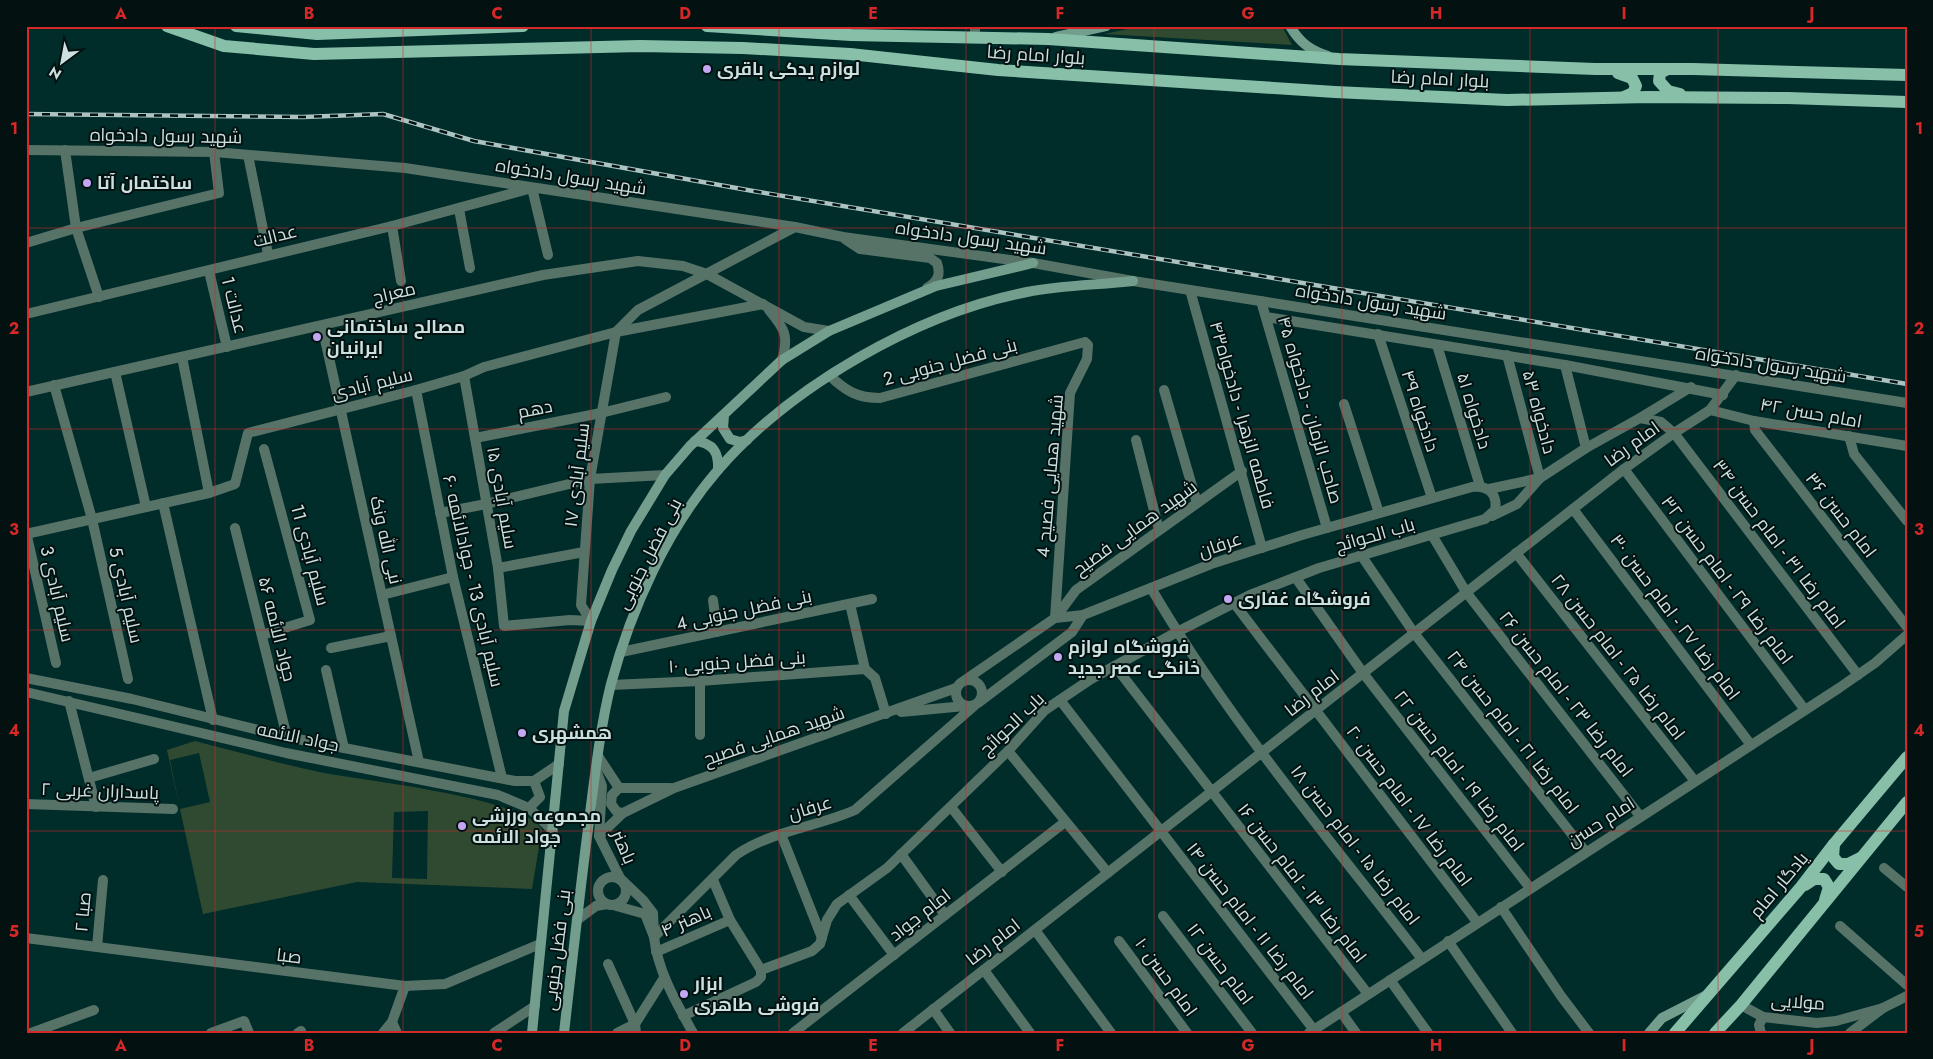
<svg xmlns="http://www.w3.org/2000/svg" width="1933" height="1059" font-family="Jost,Cairo,sans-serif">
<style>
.green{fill:#304a32;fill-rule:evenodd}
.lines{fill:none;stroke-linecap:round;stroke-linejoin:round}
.minor{stroke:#577267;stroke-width:10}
.tertiary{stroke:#577267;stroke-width:10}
.secondary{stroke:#739d8c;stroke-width:10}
.primary{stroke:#87bfa9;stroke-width:12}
.rail-casing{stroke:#abc3c1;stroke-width:4.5}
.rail{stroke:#031110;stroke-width:2.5;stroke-dasharray:8;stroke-linecap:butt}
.grid{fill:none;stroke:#d62828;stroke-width:1;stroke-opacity:0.55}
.poi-dot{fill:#c3a7f2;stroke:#031110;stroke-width:2}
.labels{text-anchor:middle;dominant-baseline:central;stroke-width:4;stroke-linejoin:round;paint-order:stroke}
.street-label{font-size:18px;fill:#cce1df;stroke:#031110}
.poi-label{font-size:18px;font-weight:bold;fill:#cce1df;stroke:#031110;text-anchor:start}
.neatline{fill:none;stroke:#d62828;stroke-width:2}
.grid-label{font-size:16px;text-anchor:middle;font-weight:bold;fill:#d62828}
</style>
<rect width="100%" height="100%" fill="#002c2a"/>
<!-- green -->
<g class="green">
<path d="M1142,26H1282L1292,45L1104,34Z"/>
<path d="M195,741C238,752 281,764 324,773C367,781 520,797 542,829L532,889L357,882L203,914L167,750ZM199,753L210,802L180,809L170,760ZM428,811L427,879L392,878L394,812Z"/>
</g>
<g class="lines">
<!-- minor -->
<g class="minor">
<path d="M975,26V37"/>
<path d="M65,150L76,228L99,297"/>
<path d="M248,155L268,254"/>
<path d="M459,209L470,268"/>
<path d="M392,226L401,281"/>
<path d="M26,243L76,228L219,193L214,152"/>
<path d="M209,271L227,347"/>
<path d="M1190,290L1262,548"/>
<path d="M1261,301L1327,528"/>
<path d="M769,310C785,329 789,336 782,360"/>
<path d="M26,314L392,226L532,188L548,255"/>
<path d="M1266,317L1565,365L1723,395"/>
<path d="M322,326L419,762"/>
<path d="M1378,334L1432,498"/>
<path d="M1437,345L1480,486"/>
<path d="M182,357L209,493"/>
<path d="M1565,365L1586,448"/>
<path d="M115,372L146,507"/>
<path d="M464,376L498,568L504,626L570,620L591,621"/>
<path d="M830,376C846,391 857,398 880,398L1085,342L1088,345L1087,359L1070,393L1055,618"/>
<path d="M54,385L92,519L128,679"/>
<path d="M416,390L453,577L502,778"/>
<path d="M1164,390L1197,503"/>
<path d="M26,392L543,275L638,261L683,266L707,274L804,327L829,331"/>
<path d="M1344,404L1379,513"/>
<path d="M1710,410L1754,421L1907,446"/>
<path d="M1640,418L1691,387"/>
<path d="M1754,421L1755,430L1907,627"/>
<path d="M1849,436L1854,454L1907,521"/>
<path d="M475,438L601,413L666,397"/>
<path d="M1136,440L1159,530"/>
<path d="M1624,469L1805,710"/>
<path d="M1489,489L1540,478L1507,355"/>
<path d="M163,503L213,720"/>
<path d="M1573,509L1751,745"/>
<path d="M440,513L486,504L590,479L665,475"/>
<path d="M1492,516L1517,504L1540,478L1586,448L1640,418L1661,422L1674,433L1858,675"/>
<path d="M235,528L287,737"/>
<path d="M26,532L56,663"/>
<path d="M26,534L209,493L235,484L248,433L416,390L464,376L484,367L616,332L763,304"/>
<path d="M1432,535L1466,592L1640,816"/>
<path d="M1516,553L1694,780"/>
<path d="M1361,555L1414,633L1585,851"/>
<path d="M498,568L584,552"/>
<path d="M1296,578L1363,673L1530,888"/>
<path d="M1151,588C1228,720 1329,838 1422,959"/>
<path d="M382,595L453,577"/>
<path d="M713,600L717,632"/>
<path d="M1234,603L1477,922"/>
<path d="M850,604L865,669L875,678L886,714"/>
<path d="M1056,617L1076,590L1242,471"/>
<path d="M591,621L581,605L590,479L616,332L638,310L795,227"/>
<path d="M262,635L310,620L264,449"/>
<path d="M331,648L391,636"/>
<path d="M621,652L872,599"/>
<path d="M1115,666L1368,994"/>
<path d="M326,670L344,748"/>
<circle cx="969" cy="693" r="13"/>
<path d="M965,680L1055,618L1083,615"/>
<path d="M700,681V735"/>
<path d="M611,685L700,681L865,669"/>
<path d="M1060,700L1314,1030"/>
<path d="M69,701L96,807"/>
<path d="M901,712L965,706"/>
<path d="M1008,751L1108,873"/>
<path d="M598,756L619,788H670"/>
<path d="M89,778L154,759"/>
<path d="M619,788L612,795L611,804L617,812L623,813"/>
<path d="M26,804L173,809"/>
<path d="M951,807L1002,872"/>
<path d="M781,834L822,938"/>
<path d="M599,836L623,813L674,788L956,688"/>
<path d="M901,854L945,915"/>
<path d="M1884,868L1907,887"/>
<path d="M713,880L730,920L761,970"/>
<path d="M849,895L894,955"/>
<path d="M1501,907L1561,996L1589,1033"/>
<path d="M1163,916L1252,1033"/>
<path d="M1840,926L1907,985"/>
<path d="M1035,930L1111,1033"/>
<path d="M654,937L736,855C771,831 816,827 855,810L974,706"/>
<path d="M26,938L405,986L445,984L540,944"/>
<path d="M1119,941L1187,1033"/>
<path d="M1448,941L1512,1033"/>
<path d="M97,947L103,880"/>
<path d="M656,952L730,920"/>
<path d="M608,964L635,1024L636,1033"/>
<path d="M984,970L1030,1033"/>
<path d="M1390,980L1428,1033"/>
<path d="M933,1009L950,1033"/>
<path d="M1341,1012L1356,1033"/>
<path d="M683,1016L756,982L761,977V970L812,951L820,944L827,920L837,904L887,868L1008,751L1045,710L1091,679L1177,632L1250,595L1319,568L1485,519L1495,510C1498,494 1488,485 1472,487L1302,535L1211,564L1083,615L1072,632L978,703"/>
<path d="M392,1022L397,1033"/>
<path d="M635,1024L664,978"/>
<path d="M31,1033L94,1010"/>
<path d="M211,1033L244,1021L249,1033"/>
<path d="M298,1033L301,1031"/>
<path d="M494,1033L535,1006"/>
<path d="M617,1033L635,1024"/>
<path d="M793,1033L1065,822"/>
<path d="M903,1033L1624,469L1674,433L1710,410L1736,375"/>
<path d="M1309,1033L1839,688L1875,663L1907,635"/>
</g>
<!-- tertiary -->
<g class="tertiary">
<path d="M26,150L214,152L405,168L795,227L843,237L1033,263L1133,281L1907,403"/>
<path d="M845,239L860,249L930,258L937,263C941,275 938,281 927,288"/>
<path d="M26,678L132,699L287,737L515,781H534L559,764"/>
<path d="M26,692L286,753L498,795L529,808L553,831"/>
<path d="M596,770L602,786L599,836L620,878"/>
<path d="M529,808L540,797L534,781"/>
<circle cx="612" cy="891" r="14"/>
<path d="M613,905L645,914L654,937L653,913L643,900L622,880"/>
<path d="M577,920L596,906L607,904"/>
<path d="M654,937C658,972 676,1002 693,1033"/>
<path d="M1741,1005L1763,1017L1817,1023L1836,1021L1883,1008"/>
<path d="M383,1033L392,1022L405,986"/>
<path d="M1761,1033L1759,1025L1763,1017"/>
<path d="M1850,1033L1883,1008L1907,996"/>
</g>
<!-- secondary -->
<g class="secondary">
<path d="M1290,26C1300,43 1310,50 1328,56"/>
<path d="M1056,37L1106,26"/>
<path d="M724,415L723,428L730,439L740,442L747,440"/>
<path d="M695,441C713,443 719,452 718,470"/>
<path d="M532,1033L564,711L591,621L612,570L631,531L665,475L690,446L782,360L829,331L936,286L1033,263"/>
<path d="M564,1033C572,962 580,891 589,821C595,775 600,728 611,684C631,609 667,529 718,470C791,386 918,313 1027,292C1062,285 1099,285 1133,281"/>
<path d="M1649,1033L1662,1018L1705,996"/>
</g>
<!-- primary -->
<g class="primary">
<path d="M167,26L224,46L314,54L640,46L743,48L850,54L998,70L1335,92L1507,100L1648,97L1788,98L1907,102"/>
<path d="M236,26L317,34L523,26"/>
<path d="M707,26L851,35L1048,39L1339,59L1595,69H1693L1907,75"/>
<path d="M1668,69L1660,73L1659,81L1668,91L1680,94"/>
<path d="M1618,73L1632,78L1636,86L1633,93L1624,97"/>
<path d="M1834,844L1833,857L1839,864H1848L1860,858"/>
<path d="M1805,885L1814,879H1824L1829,887L1825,900"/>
<path d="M1675,1033L1801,887L1834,844L1907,757"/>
<path d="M1715,1033L1741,1005L1907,802"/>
</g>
<defs>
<path id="rail" d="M26,114L303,117L383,114L474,141L753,191L1907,384"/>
</defs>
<!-- rail casing -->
<use href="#rail" class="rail-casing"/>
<!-- rail -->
<use href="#rail" class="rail"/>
</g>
<!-- grid -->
<path class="grid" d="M215,26V1033M403,26V1033M591,26V1033M779,26V1033M966,26V1033M1154,26V1033M1342,26V1033M1530,26V1033M1718,26V1033M26,228H1907M26,429H1907M26,630H1907M26,831H1907"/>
<!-- markers -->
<g class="poi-dot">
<circle cx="707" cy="69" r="5"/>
<circle cx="87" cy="183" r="5"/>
<circle cx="317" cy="337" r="5"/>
<circle cx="1228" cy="599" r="5"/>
<circle cx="1058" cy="657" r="5"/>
<circle cx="522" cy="733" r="5"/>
<circle cx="462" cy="826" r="5"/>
<circle cx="684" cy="994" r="5"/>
</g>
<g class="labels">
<!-- street labels -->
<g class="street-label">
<text transform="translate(1036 55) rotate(4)">بلوار امام رضا</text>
<text transform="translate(1440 79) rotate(3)">بلوار امام رضا</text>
<text transform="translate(166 136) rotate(1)">شهید رسول دادخواه</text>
<text transform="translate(571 177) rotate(9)">شهید رسول دادخواه</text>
<text transform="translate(275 236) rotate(-14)">عدالت</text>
<text transform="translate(971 238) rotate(8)">شهید رسول دادخواه</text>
<text transform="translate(394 293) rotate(-13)">معراج</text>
<text transform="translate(1371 302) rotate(9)">شهید رسول دادخواه</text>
<text transform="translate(234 305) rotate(76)">عدالت 1</text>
<text transform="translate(950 362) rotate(-15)">بنی فضل جنوبی 2</text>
<text transform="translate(1771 365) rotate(9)">شهید رسول دادخواه</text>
<text transform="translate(372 384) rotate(-14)">سلیم آبادی</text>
<text transform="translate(535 409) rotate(-11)">دهم</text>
<text transform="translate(1310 410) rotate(74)">صاحب الزمان - دادخواه ۴۵</text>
<text transform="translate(1420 411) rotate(72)">دادخواه ۴۹</text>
<text transform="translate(1474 411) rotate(73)">دادخواه ۵۱</text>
<text transform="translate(1539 412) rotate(75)">دادخواه ۵۳</text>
<text transform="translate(1811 413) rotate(10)">امام حسن ۴۲</text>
<text transform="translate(1242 415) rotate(74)">فاطمه الزهرا - دادخواه۴۳</text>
<text transform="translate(1632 444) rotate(-36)">امام رضا</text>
<text transform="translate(577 475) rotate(-83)">سلیم آبادی ۱۷</text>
<text transform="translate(1050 476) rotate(-85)">شهید همایی فصیح 4</text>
<text transform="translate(502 498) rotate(80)">سلیم آبادی ۱۵</text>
<text transform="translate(1841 515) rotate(52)">امام حسن ۳۶</text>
<text transform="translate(1135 528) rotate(-36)">شهید همایی فصیح</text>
<text transform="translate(1375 535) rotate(-16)">باب الحوائج</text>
<text transform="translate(386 540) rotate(77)">نبی الله ونک</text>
<text transform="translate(1779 544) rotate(53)">امام رضا ۳۱ - امام حسن ۳۴</text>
<text transform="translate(1220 545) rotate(-19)">عرفان</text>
<text transform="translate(649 554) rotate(-63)">بنی فضل جنوبی</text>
<text transform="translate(310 555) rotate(75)">سلیم آبادی 11</text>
<text transform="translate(1727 580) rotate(53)">امام رضا ۲۹ - امام حسن ۳۲</text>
<text transform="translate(473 581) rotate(77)">سلیم آبادی 13 - جوادالائمه ۶۰</text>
<text transform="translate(57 594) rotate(77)">سلیم آبادی 3</text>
<text transform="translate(126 595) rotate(77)">سلیم آبادی 5</text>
<text transform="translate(744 610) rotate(-12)">بنی فضل جنوبی 4</text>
<text transform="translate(1675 617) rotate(53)">امام رضا ۲۷ - امام حسن ۳۰</text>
<text transform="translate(277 629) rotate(76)">جواد الائمه ۵۶</text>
<text transform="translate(1618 657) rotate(52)">امام رضا ۲۵ - امام حسن ۲۸</text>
<text transform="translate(737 662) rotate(-4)">بنی فضل جنوبی ۱۰</text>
<text transform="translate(1312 693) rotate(-38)">امام رضا</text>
<text transform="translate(1566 694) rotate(52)">امام رضا ۲۳ - امام حسن ۲۶</text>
<text transform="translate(1012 724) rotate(-44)">باب الحوائج</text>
<text transform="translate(1513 732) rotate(52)">امام رضا ۲۱ - امام حسن ۲۴</text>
<text transform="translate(774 736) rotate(-19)">شهید همایی فصیح</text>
<text transform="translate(298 737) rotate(12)">جواد الائمه</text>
<text transform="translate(1459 771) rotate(52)">امام رضا ۱۹ - امام حسن ۲۲</text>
<text transform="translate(100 791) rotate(2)">پاسداران غربی ۲</text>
<text transform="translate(1409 806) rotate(53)">امام رضا ۱۷ - امام حسن ۲۰</text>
<text transform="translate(810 808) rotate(-17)">عرفان</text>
<text transform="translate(1601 822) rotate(-33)">امام حسن</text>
<text transform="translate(1355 845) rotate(52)">امام رضا ۱۵ - امام حسن ۱۸</text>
<text transform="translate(624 847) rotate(67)">باهنر</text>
<text transform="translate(1302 883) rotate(52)">امام رضا ۱۳ - امام حسن ۱۶</text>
<text transform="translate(1779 885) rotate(-50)">یادگار امام</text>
<text transform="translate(83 912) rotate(-85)">صبا ۲</text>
<text transform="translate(920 915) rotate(-38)">امام جواد</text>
<text transform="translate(686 921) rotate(-24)">باهنر ۴</text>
<text transform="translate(1250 921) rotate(52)">امام رضا ۱۱ - امام حسن ۱۴</text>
<text transform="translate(993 942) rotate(-38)">امام رضا</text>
<text transform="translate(557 950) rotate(-83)">بنی فضل جنوبی</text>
<text transform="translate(289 956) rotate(7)">صبا</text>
<text transform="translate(1220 964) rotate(53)">امام حسن ۱۲</text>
<text transform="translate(1166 977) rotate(54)">امام حسن ۱۰</text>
<text transform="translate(1798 1002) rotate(4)">مولایی</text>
</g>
<!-- poi labels -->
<g class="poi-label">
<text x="717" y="69">لوازم یدکی باقری</text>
<text x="97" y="183">ساختمان آتا</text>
<text x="327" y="327">مصالح ساختمانی<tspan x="327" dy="21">ایرانیان</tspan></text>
<text x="1238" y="599">فروشگاه غفاری</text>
<text x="1068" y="647">فروشگاه لوازم<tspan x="1068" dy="21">خانگی عصر جدید</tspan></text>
<text x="532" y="733">همشهری</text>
<text x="472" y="816">مجموعه ورزشی<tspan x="472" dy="21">جواد الائمه</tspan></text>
<text x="694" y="984">ابزار<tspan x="694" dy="21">فروشی طاهری</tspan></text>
</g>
</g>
<!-- border -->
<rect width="1933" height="1059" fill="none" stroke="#031110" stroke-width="55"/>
<!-- north arrow -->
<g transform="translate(62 62) rotate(212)" stroke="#031110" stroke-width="4" paint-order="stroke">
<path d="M0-4L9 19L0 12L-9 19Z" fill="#cce1df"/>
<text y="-8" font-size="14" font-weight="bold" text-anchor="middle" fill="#cce1df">N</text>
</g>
<rect x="28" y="28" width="1878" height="1004" class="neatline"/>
<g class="grid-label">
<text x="121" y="19">A</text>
<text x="309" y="19">B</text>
<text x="497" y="19">C</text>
<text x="685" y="19">D</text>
<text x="873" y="19">E</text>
<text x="1060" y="19">F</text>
<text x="1248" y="19">G</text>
<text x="1436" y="19">H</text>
<text x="1624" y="19">I</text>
<text x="1812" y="19">J</text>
<text x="14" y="134">1</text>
<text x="1919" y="134">1</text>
<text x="14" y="334">2</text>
<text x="1919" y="334">2</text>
<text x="14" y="535">3</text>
<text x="1919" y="535">3</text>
<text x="14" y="736">4</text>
<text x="1919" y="736">4</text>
<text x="14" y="937">5</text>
<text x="1919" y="937">5</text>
<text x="121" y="1051">A</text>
<text x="309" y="1051">B</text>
<text x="497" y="1051">C</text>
<text x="685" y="1051">D</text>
<text x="873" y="1051">E</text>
<text x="1060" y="1051">F</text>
<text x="1248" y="1051">G</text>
<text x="1436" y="1051">H</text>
<text x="1624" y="1051">I</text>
<text x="1812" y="1051">J</text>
</g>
</svg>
